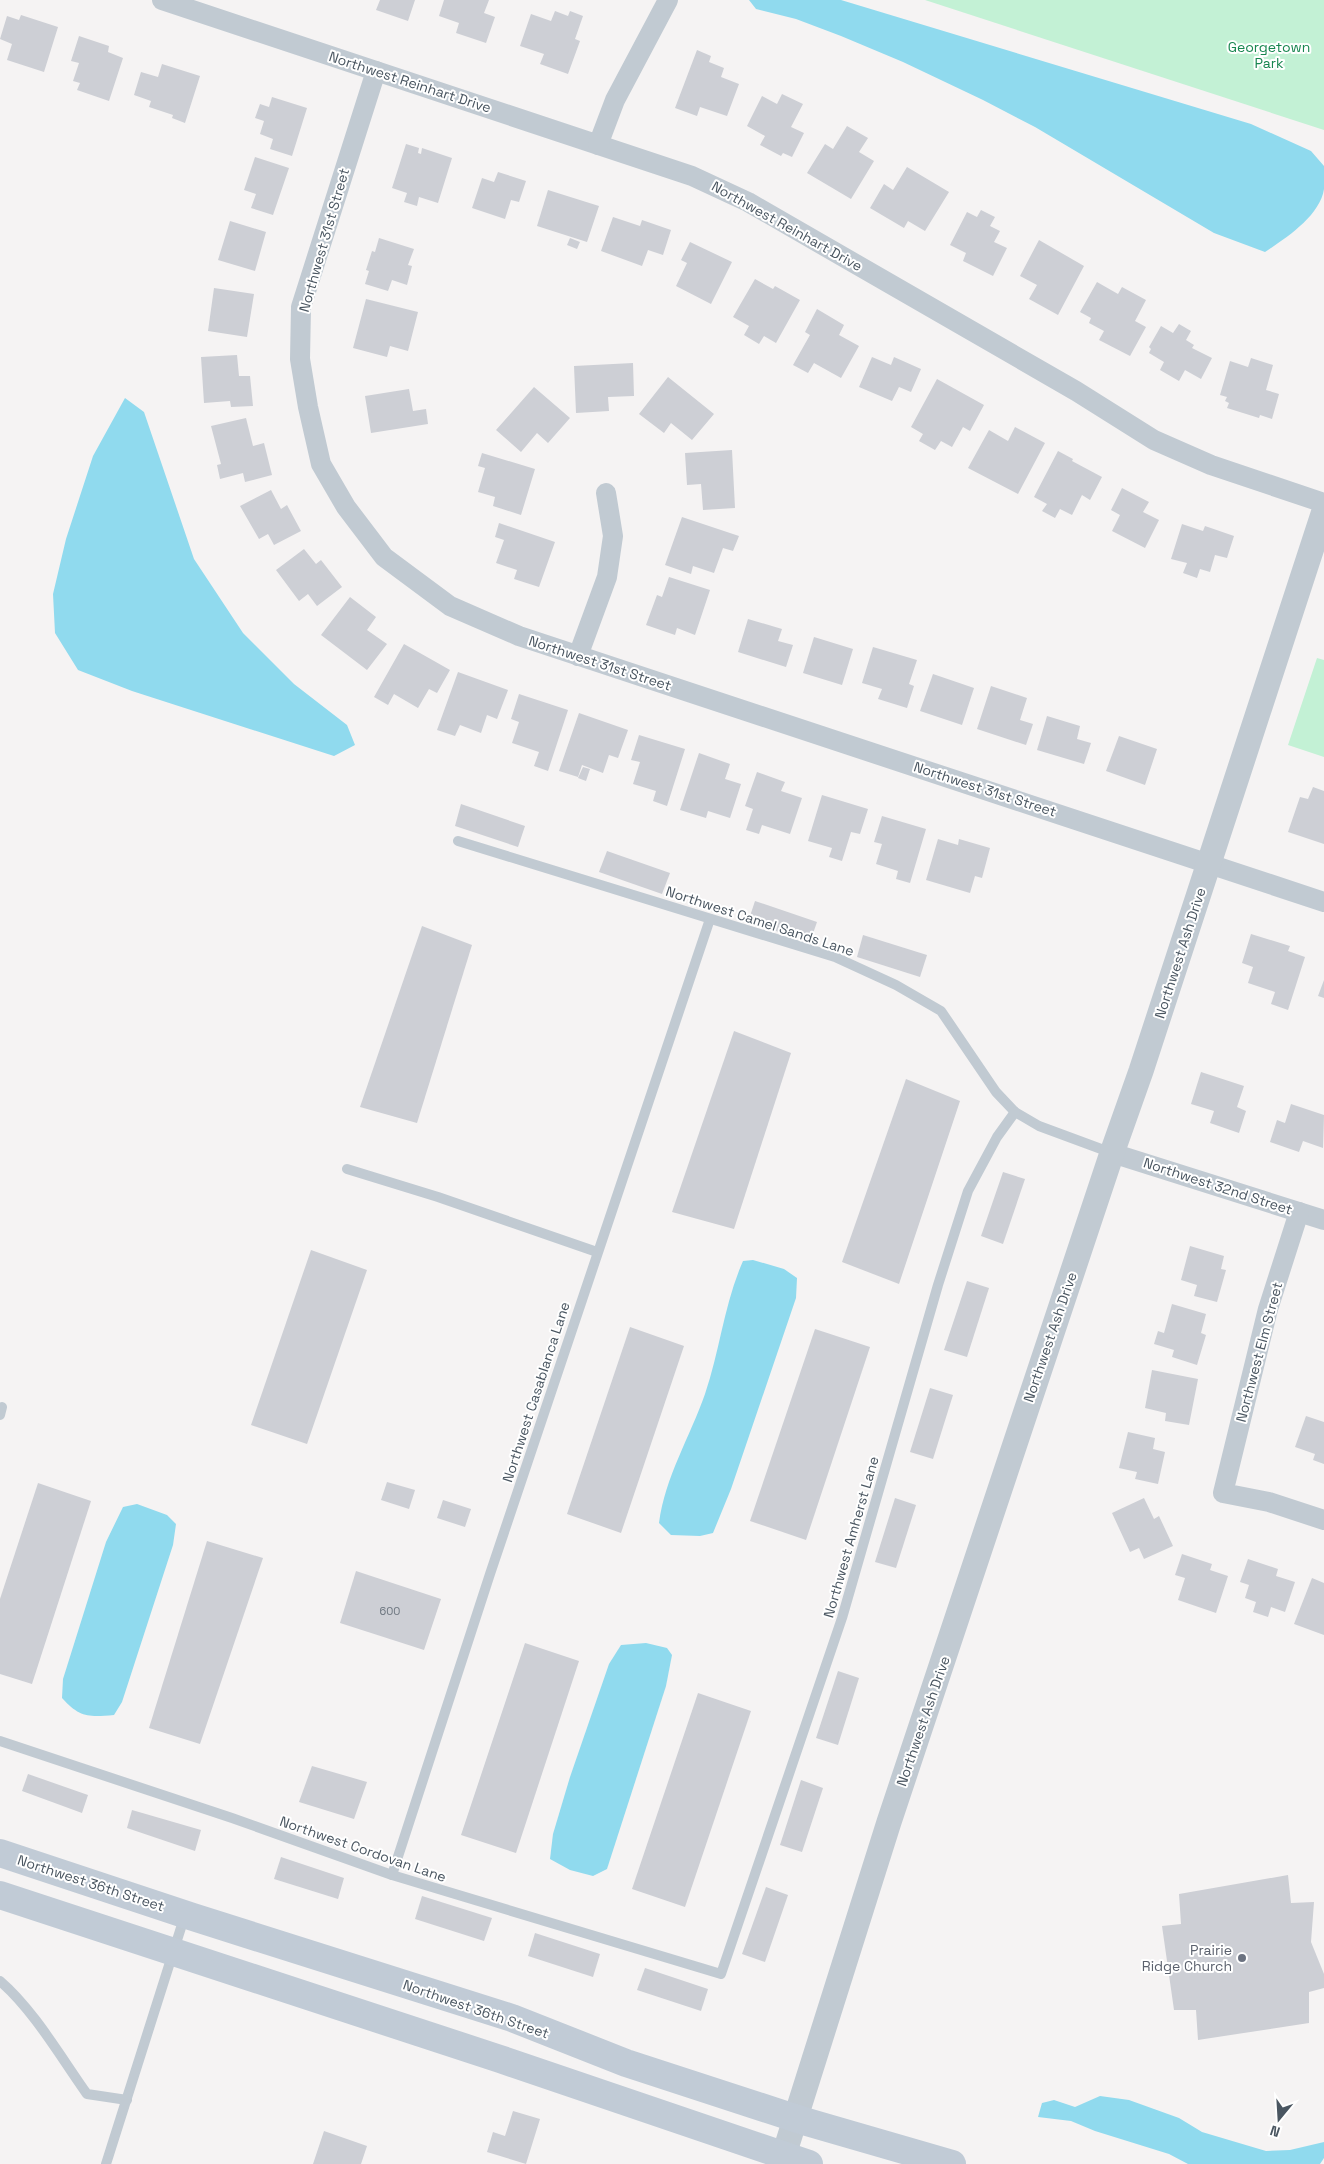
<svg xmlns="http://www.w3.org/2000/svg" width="1324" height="2164" font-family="'Space Grotesk',sans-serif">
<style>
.green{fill:#c3f1d5}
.water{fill:#90daee}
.building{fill:#cdcfd5}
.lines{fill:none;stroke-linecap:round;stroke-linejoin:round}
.service{stroke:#c1cad2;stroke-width:10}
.minor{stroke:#c1cad2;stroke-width:20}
.tertiary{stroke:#c1cad2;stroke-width:25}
.secondary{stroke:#c1cbd6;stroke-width:28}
.worship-dot{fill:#6b7280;stroke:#fff;stroke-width:2}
.labels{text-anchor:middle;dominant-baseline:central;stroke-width:4;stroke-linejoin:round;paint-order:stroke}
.number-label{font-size:11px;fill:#6b747e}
.park-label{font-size:14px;fill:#17864f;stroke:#fff}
.street-label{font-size:14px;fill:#4a5661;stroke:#fff}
.worship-label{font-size:14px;fill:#5b616d;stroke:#fff;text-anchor:end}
</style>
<rect width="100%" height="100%" fill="#f5f3f3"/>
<!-- green -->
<g class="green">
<path d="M925,0H1324V130Z"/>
<path d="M1317,658L1324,660V757L1288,745Z"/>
</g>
<!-- water -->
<g class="water">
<path d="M749,0H841L1251,124L1311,151L1324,166C1324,173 1324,182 1324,189C1320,216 1286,238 1265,252L1214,233L1035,127L983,100L903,62L841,36L796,19L756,9Z"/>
<path d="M125,398L144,412L194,559L243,633L294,684L347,725L355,745L334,756L132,691L78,670L55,633L53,594L66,539L93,456Z"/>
<path d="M753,1260L784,1269L797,1278L796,1298L731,1489L713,1533L700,1536L671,1535L659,1523C665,1477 690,1437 705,1394C720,1350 724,1304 743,1261Z"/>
<path d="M137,1504L167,1515L176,1524L173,1545L122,1702L114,1715C89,1717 80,1718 62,1698L63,1679L106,1542L123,1507Z"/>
<path d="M646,1643L667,1648L672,1655L666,1686L607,1869L593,1876L570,1870L550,1859L553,1834L570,1777L609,1664L621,1645Z"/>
<path d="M1100,2096L1129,2100L1179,2118L1202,2132L1266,2151L1290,2150L1324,2142V2158L1320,2164H1188L1169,2154L1095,2131L1071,2121L1038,2117L1042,2103L1054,2100L1075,2107Z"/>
</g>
<!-- building -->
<g class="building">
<path d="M380,0H415L408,21L376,10Z"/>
<path d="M444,0H489L484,13L495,17L486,43L456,33L459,23L439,16Z"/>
<path d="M555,11L568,16L570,11L583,16L575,39L580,41L568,74L540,64L544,54L520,46L531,14L551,21Z"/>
<path d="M21,15L58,27L44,72L7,60L12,44L0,39L7,16L19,20Z"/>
<path d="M79,36L109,46L108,52L123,58L109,101L77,90L80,83L73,81L79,63L71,61Z"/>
<path d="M697,50L711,56L709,62L724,68L721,77L739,84L727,116L700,107L697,116L675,108Z"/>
<path d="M162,64L200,76L185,123L172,118L173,115L149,107L151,101L134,95L141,72L158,77Z"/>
<path d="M782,94L803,104L791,127L804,133L792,157L783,153L781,156L760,145L765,136L747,126L762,96L777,104Z"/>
<path d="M272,97L307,108L292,156L270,149L273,139L260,134L264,121L255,118L260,104L269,107Z"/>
<path d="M847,126L868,138L859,152L874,161L851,199L807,173L825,144L833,149Z"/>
<path d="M406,144L419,148L418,153L421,154L422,148L452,158L438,203L419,197L417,206L404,202L407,193L392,188Z"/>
<path d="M255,157L289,168L273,215L251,208L256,194L244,190Z"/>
<path d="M907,167L949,192L925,231L908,221L904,228L870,208L884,184L893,190Z"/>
<path d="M498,172L526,181L519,202L511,200L505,219L472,208L482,178L494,182Z"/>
<path d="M548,190L599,206L587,242L537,226Z"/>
<path d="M981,210L995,217L990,226L1000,231L994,242L1007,248L993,276L963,261L966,253L950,245L967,212L977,217Z"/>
<path d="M613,217L640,226L642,220L671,230L663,255L648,250L642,266L601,251Z"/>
<path d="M230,221L266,232L255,271L218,260Z"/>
<path d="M379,238L414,249L408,265L412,266L407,285L392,280L388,291L365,284L369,271L366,270L372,251L375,252Z"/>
<path d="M570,238L580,242L577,249L567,245Z"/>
<path d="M1039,240L1084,266L1058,315L1029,299L1037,285L1020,276Z"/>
<path d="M690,242L732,262L711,304L676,286L687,263L681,260Z"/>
<path d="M755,279L773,289L775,286L800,300L776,343L764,336L759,344L744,335L749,326L733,317Z"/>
<path d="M1097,282L1118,294L1122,287L1146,300L1135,321L1146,327L1130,356L1099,340L1104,331L1089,323L1091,318L1080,312Z"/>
<path d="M214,288L254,294L247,337L208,331Z"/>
<path d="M366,299L418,312L408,351L390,346L387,357L353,348Z"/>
<path d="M817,309L844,325L839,335L859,346L841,378L814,363L808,373L793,365L810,335L805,332Z"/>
<path d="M1179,324L1191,331L1186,340L1194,345L1192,348L1212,358L1201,379L1185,370L1179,381L1160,370L1164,362L1149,353L1151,349L1149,347L1161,326L1173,333Z"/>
<path d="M237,355L239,376H250L253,406L231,407L230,401L204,403L201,357Z"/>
<path d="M872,357L891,365L894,357L921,369L911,392L899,387L892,401L859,387Z"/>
<path d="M1251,358L1273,365L1266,390L1279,394L1272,419L1260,415L1259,418L1227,408L1229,403L1225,401L1227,397L1220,395L1230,361L1248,367Z"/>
<path d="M633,363L634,396L608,397L609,411L576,413L574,366Z"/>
<path d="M668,377L714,414L692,440L671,423L664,433L639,414Z"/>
<path d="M937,379L984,405L970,431L963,427L952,447L941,441L935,450L919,441L923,434L911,427Z"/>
<path d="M534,387L570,418L548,443L537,433L521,452L496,430Z"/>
<path d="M409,389L413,411L426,409L428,424L371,433L365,396Z"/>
<path d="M246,418L253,446L264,443L272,475L245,482L243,473L220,479L217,465L221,464L211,426Z"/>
<path d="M1015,427L1045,443L1018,494L968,468L989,430L1008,441Z"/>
<path d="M732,450L735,508L703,510L701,484L687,485L685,453Z"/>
<path d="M1058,451L1073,459L1072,461L1102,477L1090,500L1082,495L1072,515L1060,509L1055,518L1042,511L1047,504L1034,497Z"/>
<path d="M482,453L535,469L521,515L493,506L495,497L478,492L485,468L478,466Z"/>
<path d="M1122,488L1149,502L1143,512L1159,520L1145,548L1112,531L1120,515L1111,510Z"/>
<path d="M271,490L281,509L287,505L301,531L274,545L268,534L259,539L240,506Z"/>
<path d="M682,517L739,536L733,551L723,548L714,573L693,566L691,574L665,565Z"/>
<path d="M499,523L555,542L539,587L514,579L517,570L496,563L504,540L495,537Z"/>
<path d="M1182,524L1203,531L1205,526L1234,536L1227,558L1215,555L1210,572L1200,569L1197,578L1183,573L1187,563L1171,559Z"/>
<path d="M304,549L316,564L321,560L342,587L317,606L308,594L299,601L276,570Z"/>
<path d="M669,577L710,590L695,635L677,628L675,635L646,625L657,595L662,597Z"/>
<path d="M350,597L376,617L367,630L387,644L367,670L321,635Z"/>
<path d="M748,619L782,629L778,641L793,645L786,667L738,652Z"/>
<path d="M814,637L853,649L842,685L803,673Z"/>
<path d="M404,644L450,670L437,693L429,689L418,708L394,694L388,705L374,697Z"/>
<path d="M873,647L917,660L909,684L914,686L907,708L878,699L882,689L862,683Z"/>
<path d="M458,672L508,690L497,719L487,715L481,733L460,725L455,736L437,730Z"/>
<path d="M933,674L974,688L962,725L920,711Z"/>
<path d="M991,686L1027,698L1020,720L1033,724L1026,745L977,729Z"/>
<path d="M519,694L568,710L548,771L534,766L539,752L512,743L519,722L511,719Z"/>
<path d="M579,713L628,730L618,758L609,755L603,773L582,765L578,777L559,771Z"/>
<path d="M1047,716L1080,726L1077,739L1091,743L1084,764L1037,750Z"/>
<path d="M639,735L685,749L667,806L653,801L656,791L633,784L640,762L631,760Z"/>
<path d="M1119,736L1157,749L1145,785L1106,771Z"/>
<path d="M699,753L730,764L725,779L741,784L730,818L708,811L706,818L680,810Z"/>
<path d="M583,767L590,769L586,781L578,778Z"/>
<path d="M757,772L785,782L781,791L802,798L790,834L762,825L759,834L746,830L753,809L745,806Z"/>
<path d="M1313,787L1324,791V844L1288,832L1300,797L1308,799Z"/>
<path d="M822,795L868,809L860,834L851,832L842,861L829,857L832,848L808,841Z"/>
<path d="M461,804L525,826L518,847L455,826Z"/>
<path d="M882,816L926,829L910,883L896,879L898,871L876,864L882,844L874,842Z"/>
<path d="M938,839L958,845L959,839L990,848L982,878L975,876L970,893L926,880Z"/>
<path d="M607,851L670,873L662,894L599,872Z"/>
<path d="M755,901L817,922L810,942L748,922Z"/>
<path d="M422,926L472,945L417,1123L360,1107Z"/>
<path d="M1251,934L1290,946L1288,951L1305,957L1288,1010L1271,1004L1275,992L1248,983L1253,967L1242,963Z"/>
<path d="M863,935L927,955L920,977L857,957Z"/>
<path d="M1324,980V998L1318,996Z"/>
<path d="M734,1031L791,1053L734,1229L672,1212Z"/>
<path d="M1201,1072L1244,1086L1237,1107L1246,1111L1239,1133L1210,1123L1214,1111L1191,1104Z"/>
<path d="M906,1079L960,1101L899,1284L842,1262Z"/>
<path d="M1291,1104L1324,1115L1323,1148L1303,1141L1299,1152L1270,1142L1277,1120L1285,1123Z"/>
<path d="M1003,1172L1025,1179L1003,1244L981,1236Z"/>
<path d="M1190,1246L1224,1256L1221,1269L1226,1270L1217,1302L1194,1296L1197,1285L1181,1280Z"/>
<path d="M311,1250L367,1270L307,1444L251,1425Z"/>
<path d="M967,1281L989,1288L967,1357L944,1350Z"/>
<path d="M1172,1304L1206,1314L1201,1333L1206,1335L1197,1365L1172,1357L1174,1350L1154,1344L1158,1331L1164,1333Z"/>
<path d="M630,1327L684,1346L621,1533L567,1514Z"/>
<path d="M815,1329L870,1347L806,1540L750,1521Z"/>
<path d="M1152,1370L1198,1379L1189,1425L1165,1421L1166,1413L1145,1408Z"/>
<path d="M930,1388L953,1395L933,1459L910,1452Z"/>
<path d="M1306,1416L1324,1422V1464L1313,1460L1315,1454L1295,1447Z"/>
<path d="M1128,1432L1155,1438L1153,1449L1165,1452L1158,1484L1135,1479L1137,1472L1119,1468Z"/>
<path d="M387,1482L415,1490L409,1509L381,1500Z"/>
<path d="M38,1483L91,1501L32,1684L0,1674V1599Z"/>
<path d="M895,1498L916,1505L896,1568L875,1562Z"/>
<path d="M1144,1498L1154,1519L1159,1516L1173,1546L1144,1559L1139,1548L1130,1552L1112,1513Z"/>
<path d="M443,1500L471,1509L465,1527L437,1518Z"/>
<path d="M207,1541L263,1558L200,1744L149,1728Z"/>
<path d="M1182,1554L1212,1564L1210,1570L1228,1576L1216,1613L1178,1600L1185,1578L1175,1575Z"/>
<path d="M1248,1559L1278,1569L1276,1576L1295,1582L1285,1612L1271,1607L1268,1617L1253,1612L1256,1602L1245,1598L1249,1585L1240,1582Z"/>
<path d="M356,1571L441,1599L424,1650L340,1623Z"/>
<path d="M1312,1578L1324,1583V1635L1294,1624Z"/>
<path d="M525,1643L579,1661L516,1853L461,1835Z"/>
<path d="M838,1671L859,1678L838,1745L816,1738Z"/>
<path d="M698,1693L751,1711L685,1907L632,1889Z"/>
<path d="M312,1766L367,1782L354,1819L299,1802Z"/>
<path d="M28,1774L88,1795L82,1813L22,1791Z"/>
<path d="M801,1780L823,1788L802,1852L780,1845Z"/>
<path d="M132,1810L201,1830L195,1851L127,1828Z"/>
<path d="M281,1857L344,1878L338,1899L274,1879Z"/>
<path d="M1288,1875L1291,1903L1314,1902L1311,1942L1324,1974V1988L1309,1992V2023L1198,2040L1196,2010H1174L1162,1926L1181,1924L1179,1894Z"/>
<path d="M766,1887L788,1895L765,1962L742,1954Z"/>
<path d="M422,1896L492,1918L484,1941L415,1919Z"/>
<path d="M535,1933L600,1954L593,1977L528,1956Z"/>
<path d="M645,1968L708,1989L701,2011L637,1990Z"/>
<path d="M513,2111L540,2119L526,2164L487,2152L493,2132L505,2136Z"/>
<path d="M324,2131L367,2146L361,2164H313Z"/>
</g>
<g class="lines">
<!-- service -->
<g class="service">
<path d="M458,841L835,957L896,985L941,1011L996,1092L1015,1112L1039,1126L1112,1153"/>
<path d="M347,1169L438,1197L597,1252"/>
<path d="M0,1415L2,1407"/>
<path d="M0,1741L232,1818L392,1875L721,1974L842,1618L938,1285L968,1191L997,1137L1015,1112"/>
<path d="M392,1875L490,1574L710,919"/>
<path d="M0,1981C33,2009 62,2059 87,2094L127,2100"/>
<path d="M106,2164L185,1915"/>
</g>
<!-- minor -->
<g class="minor">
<path d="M162,0L692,176L748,202L1076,391L1154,440L1211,465L1324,503"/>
<path d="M376,71L301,307L300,359L308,407L321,464L346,507L384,557L450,606L519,636L1324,902"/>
<path d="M598,145L615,100L668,0"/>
<path d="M578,656L607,577L613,536L606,493"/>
<path d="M1112,1153L1324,1220"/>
<path d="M1299,1212L1268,1309L1223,1493L1269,1502L1324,1520"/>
</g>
<!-- tertiary -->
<path class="tertiary" d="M781,2164L889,1822L1112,1153L1141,1071L1324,511"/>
<!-- secondary -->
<g class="secondary">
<path d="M0,1853L193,1917L512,2018L626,2063L807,2122L952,2164"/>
<path d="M0,1895L500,2059L809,2164"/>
</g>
</g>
<!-- markers -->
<circle class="worship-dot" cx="1242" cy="1958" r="5"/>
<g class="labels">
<!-- number labels -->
<g class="number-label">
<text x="390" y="1611">600</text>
</g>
<!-- park labels -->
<g class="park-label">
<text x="1269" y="47">Georgetown<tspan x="1269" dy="16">Park</tspan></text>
</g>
<!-- street labels -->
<g class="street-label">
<text transform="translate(410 82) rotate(18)">Northwest Reinhart Drive</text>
<text transform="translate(787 226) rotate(29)">Northwest Reinhart Drive</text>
<text transform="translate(324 240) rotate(-74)">Northwest 31st Street</text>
<text transform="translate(600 663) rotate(18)">Northwest 31st Street</text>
<text transform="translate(985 789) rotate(18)">Northwest 31st Street</text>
<text transform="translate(760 921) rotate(18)">Northwest Camel Sands Lane</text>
<text transform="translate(1180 953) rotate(-72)">Northwest Ash Drive</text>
<text transform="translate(1218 1186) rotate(18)">Northwest 32nd Street</text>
<text transform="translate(1050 1337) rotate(-71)">Northwest Ash Drive</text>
<text transform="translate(1259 1352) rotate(-75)">Northwest Elm Street</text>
<text transform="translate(536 1392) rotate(-72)">Northwest Casablanca Lane</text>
<text transform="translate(851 1537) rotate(-74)">Northwest Amherst Lane</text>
<text transform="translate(923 1721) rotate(-71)">Northwest Ash Drive</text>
<text transform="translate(363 1849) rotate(19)">Northwest Cordovan Lane</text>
<text transform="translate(91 1883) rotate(18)">Northwest 36th Street</text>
<text transform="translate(476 2009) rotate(19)">Northwest 36th Street</text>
</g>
<!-- worship labels -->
<g class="worship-label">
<text x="1232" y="1950">Prairie<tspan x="1232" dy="16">Ridge Church</tspan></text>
</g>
</g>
<!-- north arrow -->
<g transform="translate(1279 2119) rotate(198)" stroke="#ffffff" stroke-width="4" paint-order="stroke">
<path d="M0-4L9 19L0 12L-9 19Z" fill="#4a5661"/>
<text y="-8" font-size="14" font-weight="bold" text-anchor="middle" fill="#4a5661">N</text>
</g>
</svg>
